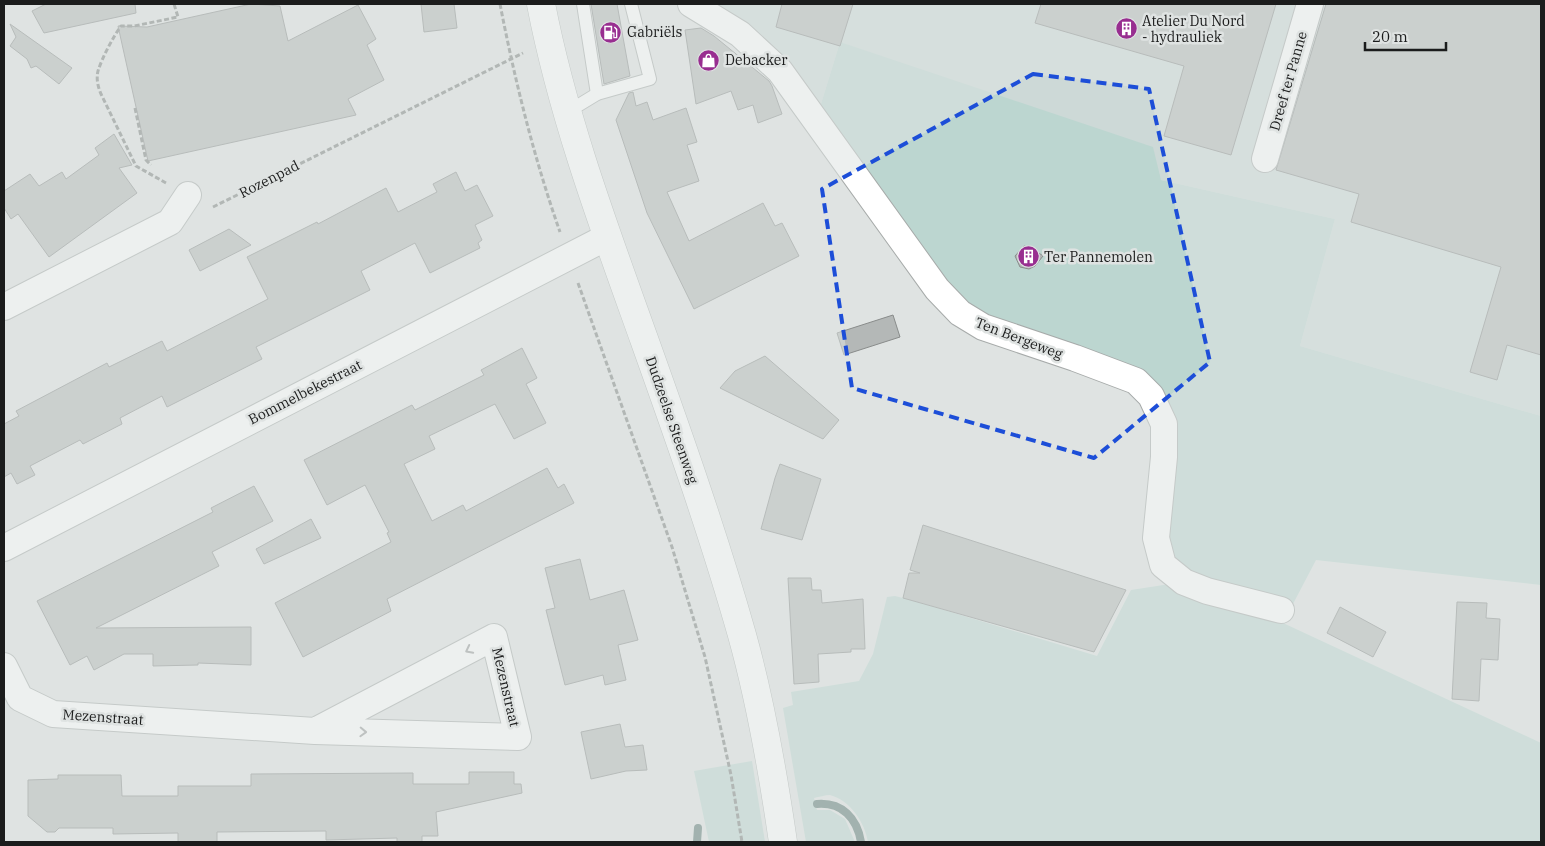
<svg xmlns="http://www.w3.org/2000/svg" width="1545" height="846" font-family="'IBM Plex Serif',serif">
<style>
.built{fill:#cdd9d7}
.green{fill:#bcd6d0}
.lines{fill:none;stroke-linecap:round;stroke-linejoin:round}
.stream{stroke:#597771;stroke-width:8}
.building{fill:#b4b8b7;stroke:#898c8b}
.lane-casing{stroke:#a7abaa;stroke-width:14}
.street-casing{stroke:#a7abaa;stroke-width:28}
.secondary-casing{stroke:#a7abaa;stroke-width:29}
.path{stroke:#7d807f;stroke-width:3;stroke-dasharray:5 2.5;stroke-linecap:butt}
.lane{stroke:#fff;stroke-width:12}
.street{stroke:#fff;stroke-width:26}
.secondary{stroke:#fff;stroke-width:28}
.oneway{stroke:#989999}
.marked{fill:none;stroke:#1d4ed8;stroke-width:4;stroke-dasharray:10 6;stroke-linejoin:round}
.labels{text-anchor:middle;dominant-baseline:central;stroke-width:5;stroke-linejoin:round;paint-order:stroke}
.poi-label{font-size:14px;fill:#1b1c1c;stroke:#dfe3e2;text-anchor:start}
.street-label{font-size:14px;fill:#1b1c1c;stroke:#dfe3e2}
</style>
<rect width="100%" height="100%" fill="#dfe3e2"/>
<!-- built -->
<path class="built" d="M691,4H1541V416L1300,346L1335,219L1161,180L840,42L816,120Z"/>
<!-- green -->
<g class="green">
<path d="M840,42L1153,147L1161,180L1335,219L1300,346L1541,416V585L1316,560L1283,623L1541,743V842H868C865,823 850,800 830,795C825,795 819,797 814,798L817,810H830L845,819L855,842H806L783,708L793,705L791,692L859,681L873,654L887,597L895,596L911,600L1097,656L1131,590L1183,582L1163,565L1151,396L983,327L816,120Z"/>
<path d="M752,761L765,842H709L694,771Z"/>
</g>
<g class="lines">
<!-- stream -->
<g class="stream">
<path d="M817,804C842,802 857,818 861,842"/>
<path d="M697,842L698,828"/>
</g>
</g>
<!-- building -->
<g class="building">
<path d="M46,4H135L136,13L44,33L32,11Z"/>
<path d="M251,4L280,6L288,41L358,5L376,39L367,45L384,80L348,99L356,115L148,161L118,26L147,27Z"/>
<path d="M421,4H454L457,28L424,32Z"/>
<path d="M591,4H617L630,76L604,84Z"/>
<path d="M782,4H853L840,46L776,27Z"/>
<path d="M1041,4H1276L1231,155L1164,136L1184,66L1035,23Z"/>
<path d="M1326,4H1541V355L1507,345L1497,380L1470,372L1501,267L1351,222L1359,194L1276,170Z"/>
<path d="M10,24L72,68L59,84L36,66L31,68L27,59L10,46L16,37Z"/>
<path d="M701,28L714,36L769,81L772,86L782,114L758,123L753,105L738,110L731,91L696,104L685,30Z"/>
<path d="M633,92L636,106L647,102L653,120L686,108L697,142L687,145L699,181L667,192L689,241L763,203L775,226L782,223L799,256L694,309L647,213L616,120L629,93Z"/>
<path d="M114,134L132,165L119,168L137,193L49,257L18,214L11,219L4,208V191L30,174L39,186L62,172L66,179L99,155L95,148Z"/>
<path d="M456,172L465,191L477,185L493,216L475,225L482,240L478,243L480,248L430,273L415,243L361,271L370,290L256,347L262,359L167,407L162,396L120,418L122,424L83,444L80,440L30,466L35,475L17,484L11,473L4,477V424L19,416L16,411L107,363L109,367L162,341L167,351L268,299L247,257L317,222L318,224L386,188L398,212L437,192L433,184Z"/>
<path d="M229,229L251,245L200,271L189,250Z"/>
<path d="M1024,246L1032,248L1043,256L1035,266L1029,269L1020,267L1015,256Z"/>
<path d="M893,315L900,337L844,355L837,333Z"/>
<path d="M522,348L537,378L526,384L546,423L514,439L495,404L429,436L435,449L404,464L432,521L463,505L466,511L547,468L558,488L564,484L574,503L387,599L391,611L303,657L275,603L391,542L387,533L389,532L365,485L327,505L304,460L412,405L415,410L484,375L481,370Z"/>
<path d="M765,356L839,420L823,439L720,388L735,371Z"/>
<path d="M780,464L821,479L802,540L761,529L775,478Z"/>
<path d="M254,486L273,521L212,552L219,566L96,628L251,627V665L198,663V665L153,666V654H124L94,670L87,656L70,665L37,601L213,512L211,508Z"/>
<path d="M311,519L321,538L264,564L256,549Z"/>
<path d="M923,525L1126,590L1094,652L903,598L909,573H920L910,570Z"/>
<path d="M580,559L590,600L624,590L638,640L618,645L626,680L605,685L603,675L565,685L546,610L555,608L545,568Z"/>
<path d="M788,578H811L812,590H821L822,603L863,599L865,649H851V652L818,654L819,682L794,684Z"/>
<path d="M1457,602L1487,603L1486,618L1500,619L1498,660L1481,659L1479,701L1452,699Z"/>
<path d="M1340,607L1386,632L1373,657L1327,633Z"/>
<path d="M620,724L625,747L643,745L647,770L626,771L591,779L581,732Z"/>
<path d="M469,772H514V784H521L522,793L436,812L438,836H422V842H397V838L326,840V831L217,832V842H178V833L113,834V828H59L55,832H47L28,816V780L58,779V775H121L122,796H178V786H251V774L413,773V784H469Z"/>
</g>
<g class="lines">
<defs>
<g id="lane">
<path d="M583,4L597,94"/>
<path d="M569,111L597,94L650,79L631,4"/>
</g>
<g id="street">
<path d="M691,4L740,34L780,71L937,289L960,313L983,327L1075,358L1136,381L1151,396L1164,424V457L1156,538L1163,565L1184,582L1207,591L1281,610"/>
<path d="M1265,159L1310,4"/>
<path d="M4,307L170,222L188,195"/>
<path d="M4,548L607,237"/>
<path d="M4,666L20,698L53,714L315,731L518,737L494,637L315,731"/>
</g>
<path id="secondary" d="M541,4C563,118 605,230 644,339C679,437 714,536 742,635C761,703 773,773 783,842"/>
</defs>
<!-- lane casing -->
<use href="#lane" class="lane-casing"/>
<!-- street casing -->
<use href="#street" class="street-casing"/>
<!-- secondary casing -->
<use href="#secondary" class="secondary-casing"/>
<!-- path -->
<g class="path">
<path d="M500,4C515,81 534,158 560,232"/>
<path d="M135,108L146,160L151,165"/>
<path d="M166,183L136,166L101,94C98,87 96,79 98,71C102,58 113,37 121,26H134L178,17L174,4"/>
<path d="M213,207L523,53"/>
<path d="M578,283L672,547L705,657L731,775L742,842"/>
</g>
<!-- lane -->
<use href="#lane" class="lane"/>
<!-- street -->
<use href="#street" class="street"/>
<!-- secondary -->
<use href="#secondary" class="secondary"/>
</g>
<!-- one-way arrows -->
<defs><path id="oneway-chevron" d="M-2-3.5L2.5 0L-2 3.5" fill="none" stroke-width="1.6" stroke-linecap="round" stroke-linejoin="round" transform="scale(1.25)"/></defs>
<g class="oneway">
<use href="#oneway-chevron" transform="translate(469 650) rotate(153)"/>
<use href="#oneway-chevron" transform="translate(363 732) rotate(2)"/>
</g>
<!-- marked area -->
<path d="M0 0H1545V846H0ZM1033,74L1149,89L1210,362L1094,458L852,388L822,189Z" fill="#dfe3e2" fill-opacity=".55" fill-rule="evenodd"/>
<path class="marked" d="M1033,74L1149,89L1210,362L1094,458L852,388L822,189Z"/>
<!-- icons -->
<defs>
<symbol id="building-disc" viewBox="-11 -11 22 22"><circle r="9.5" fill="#982e90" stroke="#dfe3e2"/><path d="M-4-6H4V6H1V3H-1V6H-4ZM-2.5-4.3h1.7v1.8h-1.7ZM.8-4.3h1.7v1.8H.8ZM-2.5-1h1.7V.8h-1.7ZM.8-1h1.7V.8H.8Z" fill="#fff"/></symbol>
<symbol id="fuel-disc" viewBox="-11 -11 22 22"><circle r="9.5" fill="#982e90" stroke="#dfe3e2"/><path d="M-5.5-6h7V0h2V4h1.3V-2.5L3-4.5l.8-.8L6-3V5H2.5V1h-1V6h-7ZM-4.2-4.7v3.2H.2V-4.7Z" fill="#fff"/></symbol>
<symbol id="shop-disc" viewBox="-11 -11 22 22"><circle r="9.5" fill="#982e90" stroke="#dfe3e2"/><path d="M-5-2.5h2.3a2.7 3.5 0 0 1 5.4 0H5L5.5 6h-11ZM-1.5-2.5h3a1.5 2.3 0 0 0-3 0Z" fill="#fff"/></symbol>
</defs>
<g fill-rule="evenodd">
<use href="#building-disc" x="1114" y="16" width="25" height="25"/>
<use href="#fuel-disc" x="598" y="20" width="25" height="25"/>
<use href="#shop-disc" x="696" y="48" width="25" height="25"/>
<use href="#building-disc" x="1016" y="244" width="25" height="25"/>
</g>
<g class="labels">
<!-- poi labels -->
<g class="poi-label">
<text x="1142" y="21">Atelier Du Nord<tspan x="1142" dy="16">- hydrauliek</tspan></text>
<text x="627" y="32">Gabriëls</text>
<text x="725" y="60">Debacker</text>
<text x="1044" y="257">Ter Pannemolen</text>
</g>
<!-- street labels -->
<g class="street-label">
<text transform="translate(1288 81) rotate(-74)">Dreef ter Panne</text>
<text transform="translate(269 179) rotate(-27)">Rozenpad</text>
<text transform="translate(1019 338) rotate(21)">Ten Bergeweg</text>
<text transform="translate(305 392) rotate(-27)">Bommelbekestraat</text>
<text transform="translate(672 420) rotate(71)">Dudzeelse Steenweg</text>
<text transform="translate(506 687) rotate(77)">Mezenstraat</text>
<text transform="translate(103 717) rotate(4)">Mezenstraat</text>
</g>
</g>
<!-- border -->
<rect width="1545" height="846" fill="none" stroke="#1b1c1c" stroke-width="10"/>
<!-- scale -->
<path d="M1365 42v8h81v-8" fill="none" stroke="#1b1c1c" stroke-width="2.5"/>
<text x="1372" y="42" font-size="15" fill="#1b1c1c" stroke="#dfe3e2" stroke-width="4" paint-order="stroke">20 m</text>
</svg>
